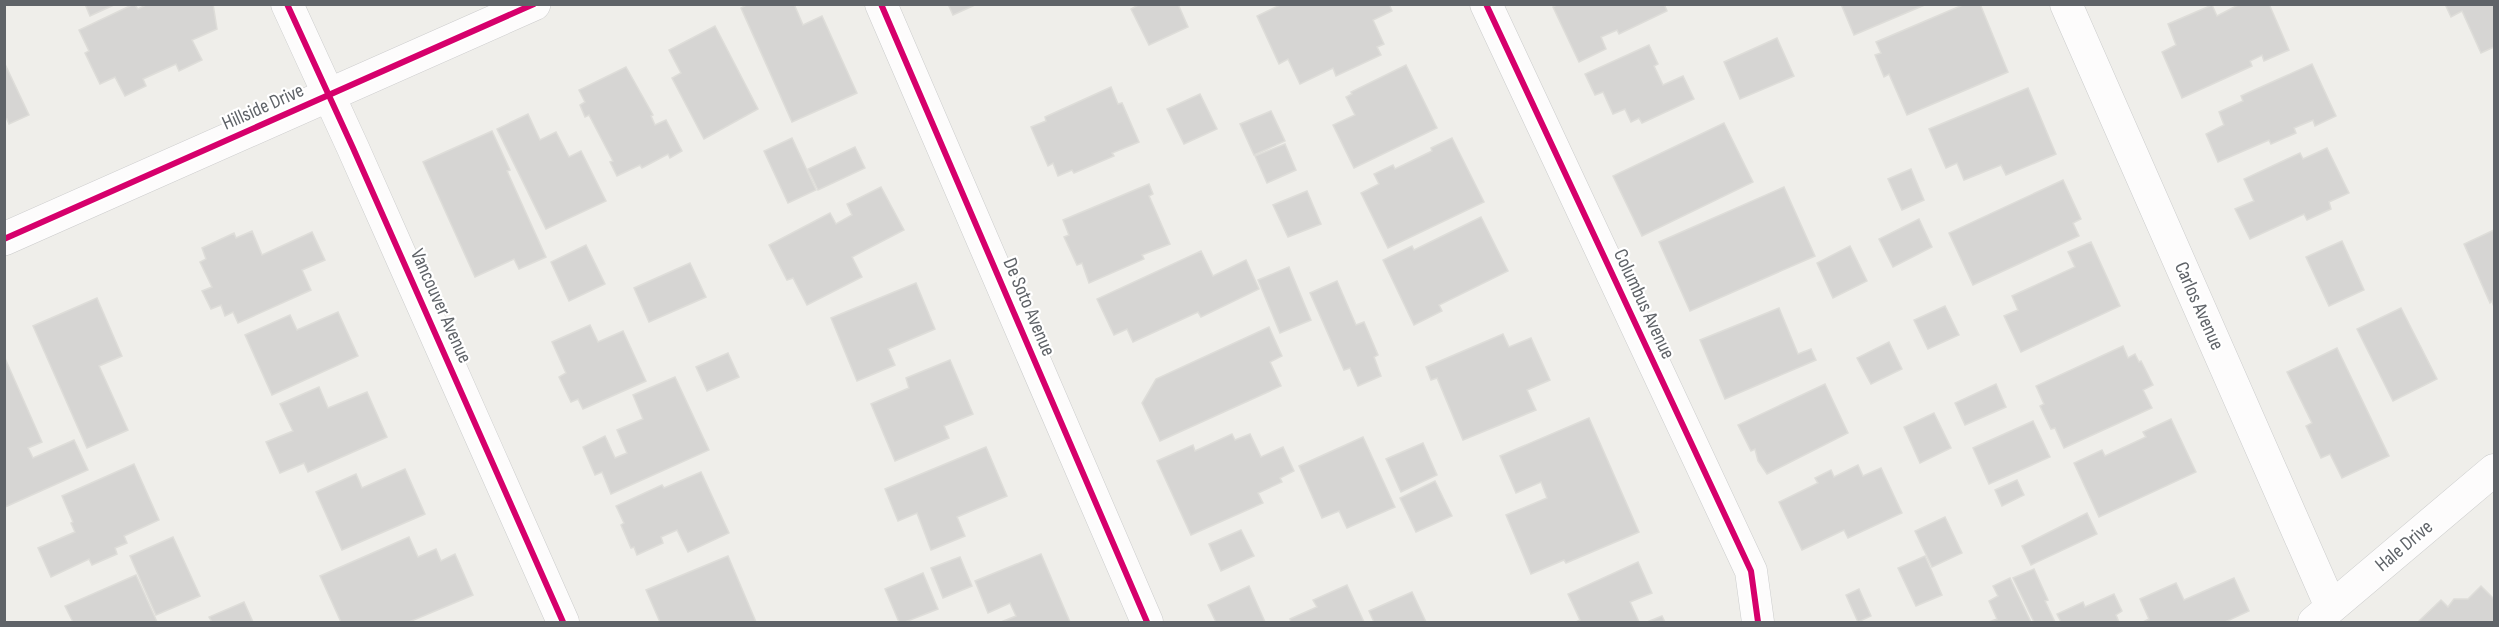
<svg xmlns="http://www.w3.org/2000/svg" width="2499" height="627" font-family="'Sofia Sans Condensed',sans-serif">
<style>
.building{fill:#d6d5d3;stroke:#deddd9;stroke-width:1.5}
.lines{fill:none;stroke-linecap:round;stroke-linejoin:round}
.minor-casing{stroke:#cbcccc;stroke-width:33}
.secondary-casing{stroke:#cacacb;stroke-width:34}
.minor{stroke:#fdfcfc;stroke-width:32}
.secondary{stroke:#fdfcfc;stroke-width:33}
.cycleway-casing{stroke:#fff;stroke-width:10}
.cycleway{stroke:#d6006c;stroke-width:6}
.labels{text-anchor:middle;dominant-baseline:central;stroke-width:4.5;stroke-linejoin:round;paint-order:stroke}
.street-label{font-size:20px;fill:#5f6368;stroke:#fff}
</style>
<rect width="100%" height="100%" fill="#efeeea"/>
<!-- building -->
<g class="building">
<path d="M85,4H116L90,16Z"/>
<path d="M134,4L138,9L148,4H213L217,29L192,40L202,60L179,71L176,64L143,79L146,86L125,96L115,77L100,84L85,53L89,51L79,30Z"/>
<path d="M748,4H794L803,25L822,16L857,93L792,122L741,8Z"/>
<path d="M948,4H977L953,15Z"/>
<path d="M1140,4H1178L1188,27L1149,45L1131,9Z"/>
<path d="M1282,4H1389L1392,11L1373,20L1384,44L1377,47L1381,55L1336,76L1333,68L1300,84L1288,59L1279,64L1257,16Z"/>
<path d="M1558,4H1664L1667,11L1619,34L1617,30L1601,37L1606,49L1579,62L1553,7Z"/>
<path d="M1841,4H1927L1854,35Z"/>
<path d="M1965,4H1980L2008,72L1907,115L1889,74L1884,77L1875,55L1881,53L1876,42Z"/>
<path d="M2240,4H2269L2289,50L2264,61L2262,55L2250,61L2252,66L2182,98L2162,52L2176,45L2168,24L2212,5L2217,16Z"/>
<path d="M2445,4H2494V47L2481,53L2462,11L2451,17Z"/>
<path d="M715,26L758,109L704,139L672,78L681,73L669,50Z"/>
<path d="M1777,38L1794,76L1740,99L1724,62Z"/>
<path d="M1649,45L1658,64L1654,66L1663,85L1683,76L1694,99L1642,123L1639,118L1631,122L1625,109L1613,114L1603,92L1595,95L1585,74Z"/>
<path d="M4,62L29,115L9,124L7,119L4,121Z"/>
<path d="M2312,64L2336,116L2315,126L2313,120L2294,128L2296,133L2271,144L2269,140L2218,162L2206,134L2224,125L2219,112L2243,101L2241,96Z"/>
<path d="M1406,65L1437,128L1354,168L1333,125L1355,115L1346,97L1352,94L1351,92Z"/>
<path d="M626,67L653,115L651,116L655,125L666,120L682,151L670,158L668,154L642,168L640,165L617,176L610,162L613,161L589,115L585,117L580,105L585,102L579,90Z"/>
<path d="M1111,87L1118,104L1122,103L1139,142L1112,153L1114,156L1074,173L1072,170L1058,176L1053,163L1048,166L1031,127L1046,121L1045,117Z"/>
<path d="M2028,88L2056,154L2006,175L2001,165L1964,180L1957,163L1946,168L1929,129Z"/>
<path d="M1200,94L1217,129L1184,144L1167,109Z"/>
<path d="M1271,111L1285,141L1254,155L1240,124Z"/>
<path d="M528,114L540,140L556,132L569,157L581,151L606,201L546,229L497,129Z"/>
<path d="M1724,123L1753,182L1642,236L1613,176Z"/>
<path d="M492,131L510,170L507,171L546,257L519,269L514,259L475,277L423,162Z"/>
<path d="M792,138L816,190L788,203L764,151Z"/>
<path d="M1452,138L1484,202L1388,248L1361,193L1379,184L1374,174L1393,165L1395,169L1432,151L1431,148Z"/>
<path d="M1285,144L1296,170L1267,183L1255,156Z"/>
<path d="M855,147L865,168L818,190L808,169Z"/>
<path d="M2327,148L2349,193L2329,202L2331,209L2307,220L2304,214L2250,239L2235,209L2254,201L2244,179L2300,153L2303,159Z"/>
<path d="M1911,169L1924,200L1902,210L1888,179Z"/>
<path d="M2063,180L2081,219L2073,223L2079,236L1973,285L1949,233Z"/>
<path d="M1149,184L1153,194L1149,196L1170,244L1142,255L1144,259L1089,283L1082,263L1077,265L1064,237L1069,235L1063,220Z"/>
<path d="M881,187L904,230L852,257L862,277L807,305L793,278L787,280L769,245L830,213L836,224L852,215L847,204Z"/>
<path d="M1784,187L1815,256L1690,311L1659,242Z"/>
<path d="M1307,191L1321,224L1288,237L1273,205Z"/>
<path d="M1481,217L1508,271L1439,305L1442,311L1414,325L1383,260L1412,246L1414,250Z"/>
<path d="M1919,219L1932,247L1893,267L1879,239Z"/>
<path d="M2494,230V307L2492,301L2490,303L2464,244Z"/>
<path d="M252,231L262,255L312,232L325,260L302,270L311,290L238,323L233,312L225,316L221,305L211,309L202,291L212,287L200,262L206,259L202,248L234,233L236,238Z"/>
<path d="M2342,241L2364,290L2329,306L2306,257Z"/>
<path d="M2091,242L2120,306L2021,352L2004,316L2018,310L2012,296L2075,267L2068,252Z"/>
<path d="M586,245L605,284L569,301L551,262Z"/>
<path d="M1850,246L1867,281L1833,298L1817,263Z"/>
<path d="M1201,251L1213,276L1246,260L1259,289L1201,317L1198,312L1133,342L1127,329L1114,335L1097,299Z"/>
<path d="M690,263L706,297L649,322L634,288Z"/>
<path d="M1289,267L1311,320L1280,333L1258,280Z"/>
<path d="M1337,281L1356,325L1364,322L1378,355L1374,357L1381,376L1358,386L1350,368L1344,370L1310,293Z"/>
<path d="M916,283L935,329L888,349L895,365L857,381L831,318Z"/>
<path d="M97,298L122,356L99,366L128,430L87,448L33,326Z"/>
<path d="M1945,306L1959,335L1928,349L1914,320Z"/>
<path d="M1779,308L1798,354L1811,349L1816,360L1725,399L1700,340Z"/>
<path d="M2401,308L2437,379L2393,401L2357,329Z"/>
<path d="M338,312L358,356L272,395L245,335L290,315L297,330Z"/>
<path d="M590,325L598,342L623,331L646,381L583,409L578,399L571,402L559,377L566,373L552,342Z"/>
<path d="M1269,327L1282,356L1270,362L1281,386L1160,441L1142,403L1156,379Z"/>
<path d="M1503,334L1509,347L1531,338L1550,380L1527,390L1536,410L1463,440L1437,378L1431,380L1426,367Z"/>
<path d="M1889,342L1902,369L1871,384L1857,358Z"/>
<path d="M2123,346L2128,358L2135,354L2139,362L2141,361L2153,385L2143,390L2152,408L2064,448L2055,428L2051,429L2040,406L2044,404L2036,386Z"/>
<path d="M2337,348L2389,456L2342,478L2330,454L2321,458L2306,426L2312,423L2287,372Z"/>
<path d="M728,353L739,377L707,391L696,367Z"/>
<path d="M4,356L42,442L28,448L33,458L74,440L88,470L5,507Z"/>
<path d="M950,360L973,414L944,426L949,438L895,461L871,404L909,388L906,378Z"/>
<path d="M675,377L709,450L611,494L602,472L595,475L583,447L605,436L615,458L627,453L617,430L643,419L633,395Z"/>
<path d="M1825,384L1848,433L1767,474L1758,461L1755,449L1751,451L1738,425Z"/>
<path d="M1996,384L2006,407L1965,425L1955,403Z"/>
<path d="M319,387L328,408L367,392L387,437L308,472L304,463L280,473L266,442L293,431L280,404Z"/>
<path d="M1934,413L1951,448L1920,463L1904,427Z"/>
<path d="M1589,418L1639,532L1566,563L1564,560L1531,574L1506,515L1547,498L1541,482L1516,493L1500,456Z"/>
<path d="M2171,419L2196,472L2099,517L2074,463L2102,450L2105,456L2146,437L2143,432Z"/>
<path d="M2033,421L2050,457L1989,484L1973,448Z"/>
<path d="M1232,434L1235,440L1250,434L1261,457L1283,447L1294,471L1280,478L1282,482L1258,493L1263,503L1191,535L1157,461L1193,445L1195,451Z"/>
<path d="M1363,437L1395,507L1347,528L1339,511L1322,518L1299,466Z"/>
<path d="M1423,443L1437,475L1401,492L1386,459Z"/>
<path d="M986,447L1007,496L957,517L965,536L931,550L917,513L898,521L885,489Z"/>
<path d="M134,464L159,520L124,536L127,543L115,548L117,554L92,565L89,559L51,577L38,548L75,532L71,523L73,522L62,496Z"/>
<path d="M1858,465L1863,476L1881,468L1902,513L1848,538L1844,530L1802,550L1779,502L1818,483L1815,478L1831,470L1834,477Z"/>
<path d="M405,469L425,514L342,550L316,492L356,474L362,488Z"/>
<path d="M701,472L729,533L688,552L677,530L661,537L663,543L637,555L634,547L631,548L621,525L624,523L616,506L662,485L664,488Z"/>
<path d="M2017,480L2024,495L2002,506L1995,490Z"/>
<path d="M1435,481L1452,516L1416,532L1400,498Z"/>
<path d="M2087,513L2097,534L2031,565L2022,546Z"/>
<path d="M1945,517L1962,553L1932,567L1915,531Z"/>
<path d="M1241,530L1254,556L1221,571L1209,544Z"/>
<path d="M173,537L200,596L156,615L130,556Z"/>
<path d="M409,537L418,557L436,549L441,561L455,554L473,595L409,622H341L320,576Z"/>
<path d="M1041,554L1070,622H1001L1016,616L1010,603L988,613L975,581Z"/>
<path d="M728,556L756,622H660L646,590Z"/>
<path d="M1925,556L1942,595L1916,606L1898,568Z"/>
<path d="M960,557L972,586L943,598L931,568Z"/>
<path d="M1638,562L1652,593L1630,602L1639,622H1576L1580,620L1568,594Z"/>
<path d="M2034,569L2048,600L2045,601L2055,622H2034L2013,578Z"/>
<path d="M923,573L938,609L905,622H899L885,589Z"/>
<path d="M136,575L157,622H73L65,606Z"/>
<path d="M2010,578L2031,622H1989L1997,619L1989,601L1998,596L1993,586Z"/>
<path d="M2234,578L2249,611L2225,622H2143L2149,619L2140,599L2176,583L2184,600Z"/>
<path d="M1347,585L1364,622H1291L1290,619L1317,607L1313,600Z"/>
<path d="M1249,586L1265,622H1216L1208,605Z"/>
<path d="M2481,586L2494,599V622H2418L2441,600L2448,607L2454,599H2468Z"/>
<path d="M1859,589L1871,616L1858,622L1846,595Z"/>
<path d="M1412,592L1426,622H1374L1369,611Z"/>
<path d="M2114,594L2122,611L2116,615L2119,622H2061L2057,614L2083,602L2085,607Z"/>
<path d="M244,602L253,622H212L209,617Z"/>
<path d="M1662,616L1665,622H1647Z"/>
</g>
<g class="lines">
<defs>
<g id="minor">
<path d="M287,4L353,148L563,622"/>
<path d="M881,4L1147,622"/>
<path d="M1486,4L1751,571L1758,622"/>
<path d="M2066,4L2331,607"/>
<path d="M2314,622L2494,470"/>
</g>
<path id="secondary" d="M4,239L534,4"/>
</defs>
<!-- minor casing -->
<use href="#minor" class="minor-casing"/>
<!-- secondary casing -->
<use href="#secondary" class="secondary-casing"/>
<!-- minor -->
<use href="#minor" class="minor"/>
<!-- secondary -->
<use href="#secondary" class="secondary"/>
<defs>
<g id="cycleway">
<path d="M287,4L353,148L563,622"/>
<path d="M881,4L1147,622"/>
<path d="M1486,4L1751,571L1758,622"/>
<path d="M4,239L534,4"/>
</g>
</defs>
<!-- cycleway casing -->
<use href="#cycleway" class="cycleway-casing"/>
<!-- cycleway -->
<use href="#cycleway" class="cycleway"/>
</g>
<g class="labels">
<!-- street labels -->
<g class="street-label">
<text transform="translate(263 107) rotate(-24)">Hillside Drive</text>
<text transform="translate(1644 304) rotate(65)">Columbus Avenue</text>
<text transform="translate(441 306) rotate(66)">Vancouver Avenue</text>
<text transform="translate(2199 306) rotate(66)">Carlos Avenue</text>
<text transform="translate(1029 307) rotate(67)">De Soto Avenue</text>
<text transform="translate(2404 546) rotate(-40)">Hale Drive</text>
</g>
</g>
<!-- border -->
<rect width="2499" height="627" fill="none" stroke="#5f6368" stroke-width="12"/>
</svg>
